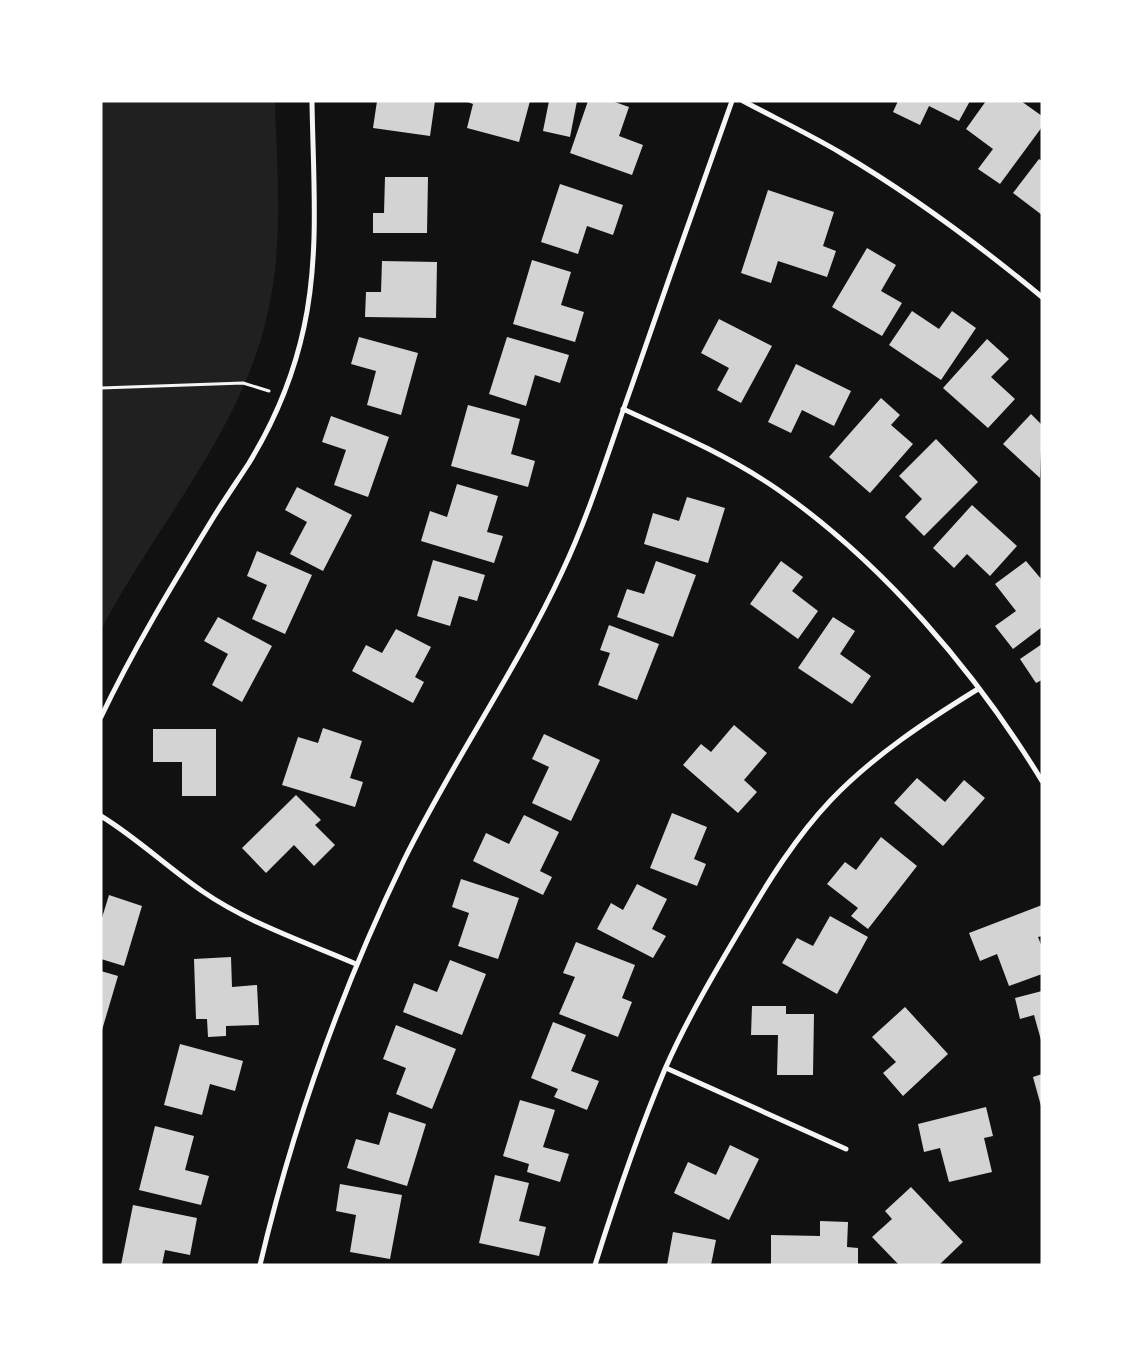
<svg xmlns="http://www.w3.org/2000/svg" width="1143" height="1366" font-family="Ubuntu,sans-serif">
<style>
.green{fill:#202020}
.building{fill:#d3d3d3}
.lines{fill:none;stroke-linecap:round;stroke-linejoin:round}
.path{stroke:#f5f5f5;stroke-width:3}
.minor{stroke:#f5f5f5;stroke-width:5}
</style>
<rect width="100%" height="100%" fill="#111"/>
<!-- green -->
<path class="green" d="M101,101H275C277,173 284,246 267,316C241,432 155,526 101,630Z"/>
<!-- building -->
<g class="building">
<path d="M377,101H435L430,136L373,128Z"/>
<path d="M465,101H530L519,142L467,128L473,104Z"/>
<path d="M549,101H577L570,137L543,131Z"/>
<path d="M588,101H612L629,107L619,136L643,145L632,175L570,153Z"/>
<path d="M898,101H970L959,121L929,106L920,125L893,112Z"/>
<path d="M986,101H1021L1042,116V127L1000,184L978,169L993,149L966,129Z"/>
<path d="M1039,159L1042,161V215L1013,193Z"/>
<path d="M385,177H428L427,233H373V213H384Z"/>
<path d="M560,184L623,205L613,235L587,226L578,254L541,242Z"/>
<path d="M768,190L834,212L823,246L836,251L827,277L778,261L771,283L741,273Z"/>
<path d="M867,248L896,265L881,291L902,303L882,336L832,307Z"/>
<path d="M532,260L571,272L561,305L584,312L575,342L513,324Z"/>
<path d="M382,261L437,262L436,318L365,317L366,292H381Z"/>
<path d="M912,311L939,329L952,311L976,328L941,380L889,345Z"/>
<path d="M719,319L772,346L741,403L717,390L729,368L701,353Z"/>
<path d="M359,337L418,353L401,415L367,405L376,371L351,364Z"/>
<path d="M507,337L569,355L560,383L535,375L526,406L489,394Z"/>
<path d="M987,339L1009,359L991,377L1015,399L988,428L943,388Z"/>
<path d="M796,364L851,391L834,426L802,410L791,433L768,422Z"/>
<path d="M881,398L900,415L891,425L913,444L870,493L829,457Z"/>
<path d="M468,405L520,419L511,454L535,461L528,487L451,466Z"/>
<path d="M1031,414L1042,425L1040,478L1003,444Z"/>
<path d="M331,416L389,437L368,497L334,485L346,450L322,442Z"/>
<path d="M936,439L978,482L924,536L905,517L922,499L899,476Z"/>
<path d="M457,484L498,496L487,532L503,536L494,563L421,541L430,511L447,517Z"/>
<path d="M297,487L352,515L323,571L290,554L307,522L285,510Z"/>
<path d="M687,497L725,508L708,563L644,544L653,513L679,521Z"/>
<path d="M972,505L1017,546L990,576L967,554L954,568L933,548Z"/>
<path d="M257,551L312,575L285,634L252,619L267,585L247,576Z"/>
<path d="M433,560L485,575L477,601L459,596L450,626L417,616Z"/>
<path d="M656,561L696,575L673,637L617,617L627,589L644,594Z"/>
<path d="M781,561L803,577L792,591L818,611L798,639L750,604Z"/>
<path d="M1026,561L1042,580V627L1013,649L995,626L1016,611L995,584Z"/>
<path d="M218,617L272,646L242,702L212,685L228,654L204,641Z"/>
<path d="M833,617L855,631L840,654L871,676L852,704L798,668Z"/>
<path d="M609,625L659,644L637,700L598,685L610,653L600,650Z"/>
<path d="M396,629L431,647L415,677L424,682L413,703L352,671L366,645L382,653Z"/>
<path d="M1042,644V680L1036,683L1020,659Z"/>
<path d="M734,725L767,753L744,780L757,792L738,813L683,765L701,744L711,752Z"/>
<path d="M323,728L362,741L350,778L363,782L355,807L282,785L298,737L318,743Z"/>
<path d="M153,729H216V796H182V762H153Z"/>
<path d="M544,734L600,760L571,821L532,803L549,767L532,759Z"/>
<path d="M917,778L945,802L964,780L985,798L943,846L894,803Z"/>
<path d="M296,795L321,820L315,825L335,845L314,866L294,845L266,873L242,848Z"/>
<path d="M672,813L707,827L694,859L706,864L697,886L650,868Z"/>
<path d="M524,815L559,832L540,871L552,877L543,895L473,861L486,833L509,844Z"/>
<path d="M881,837L917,866L868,929L851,916L858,908L827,884L845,862L856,870Z"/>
<path d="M461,879L519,898L498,959L458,946L469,913L452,907Z"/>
<path d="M637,884L667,899L652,929L666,936L653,958L597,929L611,903L623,910Z"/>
<path d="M109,895L142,906L124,966L101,959V921Z"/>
<path d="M1042,905V936L1038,937L1042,947V974L1009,986L997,954L980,961L969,933Z"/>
<path d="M830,916L868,937L837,994L782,963L797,938L813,946Z"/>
<path d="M576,942L635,965L622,998L632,1002L618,1037L559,1014L575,977L563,973Z"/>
<path d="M231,957L232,987L257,985L259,1025L226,1026V1036L208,1037L207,1019H196L194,959Z"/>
<path d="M450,960L486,974L462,1035L403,1012L414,983L437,992Z"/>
<path d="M101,971L118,976L102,1030H101Z"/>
<path d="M1042,991V1040H1041L1034,1015L1020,1019L1015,998Z"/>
<path d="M752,1006H786V1014H814L813,1075H777L778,1035H751Z"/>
<path d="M905,1007L948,1054L903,1096L883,1073L896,1062L872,1037Z"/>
<path d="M553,1022L586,1035L571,1071L599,1081L587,1110L554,1097L558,1089L531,1078Z"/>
<path d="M396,1025L456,1049L432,1109L396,1094L406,1068L383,1059Z"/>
<path d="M180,1044L243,1061L235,1091L210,1084L202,1115L164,1105Z"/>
<path d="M1042,1074V1106H1041L1033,1077Z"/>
<path d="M520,1100L555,1110L543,1147L569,1154L560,1182L527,1172L529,1164L503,1156Z"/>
<path d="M986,1107L993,1136L984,1138L992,1172L949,1182L940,1148L924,1152L918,1124Z"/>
<path d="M389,1112L426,1124L407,1186L347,1168L356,1139L379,1145Z"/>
<path d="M155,1126L194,1136L185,1170L209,1176L201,1205L139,1190Z"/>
<path d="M730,1145L759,1159L729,1220L674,1193L688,1162L716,1175Z"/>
<path d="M495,1175L529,1183L519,1221L546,1227L539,1256L479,1243Z"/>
<path d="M340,1184L402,1195L390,1259L350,1252L356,1215L336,1211Z"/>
<path d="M911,1187L963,1242L939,1265H899L872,1237L892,1219L885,1211Z"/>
<path d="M133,1205L197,1218L190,1255L165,1250L162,1265H121Z"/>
<path d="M820,1221L848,1222L847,1247L858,1248V1265H771V1235L820,1236Z"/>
<path d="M673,1232L716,1240L711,1265H667Z"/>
</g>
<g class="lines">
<!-- path -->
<path class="path" d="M101,388L243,383L269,391"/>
<!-- minor -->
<g class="minor">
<path d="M743,101C775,118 809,134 841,153C912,195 978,244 1042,297"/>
<path d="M623,409C676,433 729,456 777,489C882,562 976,672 1042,781"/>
<path d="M101,717C133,650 171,587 210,523C222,503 236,483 249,463C274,422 294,374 304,327C320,253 313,176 312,101"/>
<path d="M101,816C137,838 167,867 202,891C248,923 305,942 356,964"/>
<path d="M666,1068L846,1149"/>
<path d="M260,1265C293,1125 341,990 404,860C452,762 516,671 562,572C590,513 609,449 631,388C664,292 698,197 732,101"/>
<path d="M595,1265C616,1198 638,1133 665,1069C687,1019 716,970 744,923C769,880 796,837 831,800C873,756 926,721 978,689"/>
</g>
</g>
<!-- border -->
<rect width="1143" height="1366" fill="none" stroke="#ffffff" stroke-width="205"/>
</svg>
